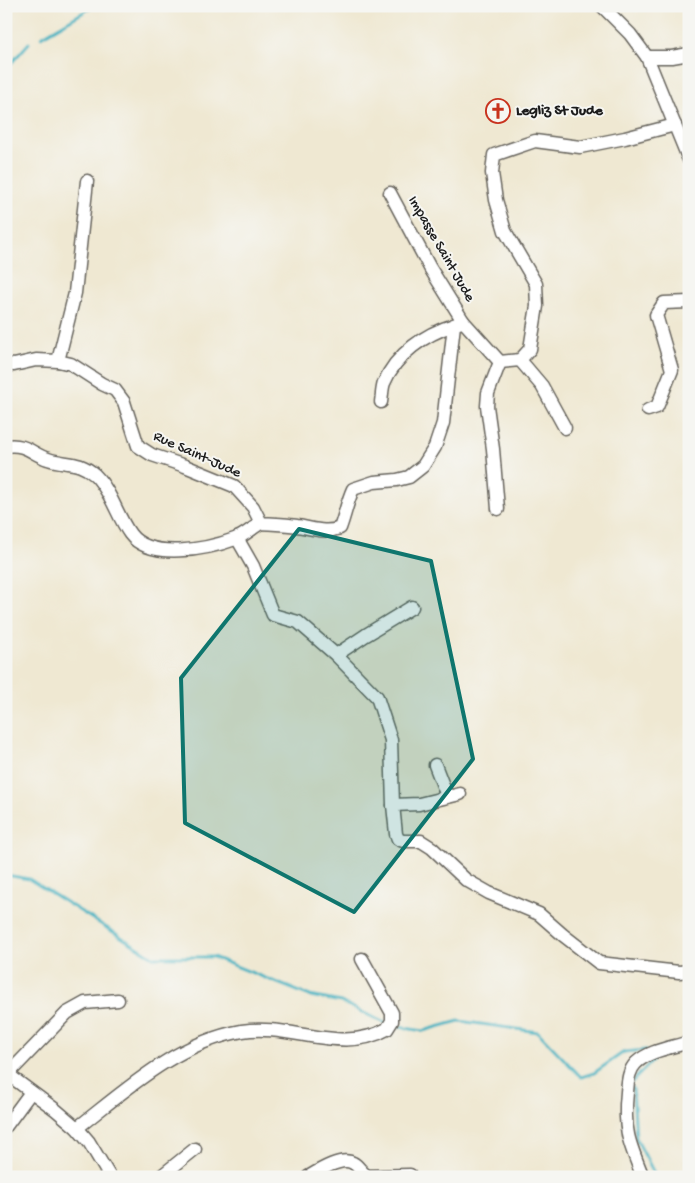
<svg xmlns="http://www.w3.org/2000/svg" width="695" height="1183" font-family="'Gochi Hand',sans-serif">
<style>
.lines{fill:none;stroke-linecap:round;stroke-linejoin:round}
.stream{stroke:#43b1c0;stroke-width:3}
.minor-casing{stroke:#66635c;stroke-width:15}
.minor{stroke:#fff;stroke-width:12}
.marked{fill:#0f766e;fill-opacity:0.2;stroke:#0f766e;stroke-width:4;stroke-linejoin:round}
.labels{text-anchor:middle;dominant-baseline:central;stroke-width:4;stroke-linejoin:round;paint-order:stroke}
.poi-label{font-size:15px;font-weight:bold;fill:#1c1c1c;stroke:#f6f6f2;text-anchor:start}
.street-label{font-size:15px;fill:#1c1c1c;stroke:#f6f6f2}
</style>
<rect width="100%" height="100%" fill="#f6f6f2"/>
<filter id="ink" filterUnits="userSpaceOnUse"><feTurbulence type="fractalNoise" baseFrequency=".02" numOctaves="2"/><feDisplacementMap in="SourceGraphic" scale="10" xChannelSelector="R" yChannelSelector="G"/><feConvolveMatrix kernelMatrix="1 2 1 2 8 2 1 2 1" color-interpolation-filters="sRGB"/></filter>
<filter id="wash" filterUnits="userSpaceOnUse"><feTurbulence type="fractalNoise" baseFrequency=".0096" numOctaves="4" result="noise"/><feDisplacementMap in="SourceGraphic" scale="20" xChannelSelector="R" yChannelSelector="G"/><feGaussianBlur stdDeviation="1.12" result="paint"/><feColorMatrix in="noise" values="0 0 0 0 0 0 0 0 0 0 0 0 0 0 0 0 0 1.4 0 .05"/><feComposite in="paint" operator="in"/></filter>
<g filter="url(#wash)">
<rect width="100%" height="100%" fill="#efe8d2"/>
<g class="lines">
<!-- stream -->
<g class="stream">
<path d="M41,37L94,6"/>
<path d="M6,69L29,43"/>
<path d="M6,875L29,879L153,957H213L310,996L341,1002L387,1024"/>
<path d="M393,1026L423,1031L459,1021L538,1032L581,1077L594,1073L624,1052L646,1050"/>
<path d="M633,1081L656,1057"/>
<path d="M633,1088L636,1138L656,1177"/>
</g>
</g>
</g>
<g filter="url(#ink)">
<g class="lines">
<defs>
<g id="minor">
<path d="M602,6L630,34L647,57L689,160"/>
<path d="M647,57H672L689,54"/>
<path d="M390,193L430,268L463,321"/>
<path d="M520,360L542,386L565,428"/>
<path d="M58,361L75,293L87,181"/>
<path d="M6,364L14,365L36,360L58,361L71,364L102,384L115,390L124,402L138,446L152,455L185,466L234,486L253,507L261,523C273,524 285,524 297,526C312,528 325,534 340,528C345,515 347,502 353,489L374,482L397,480L409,477L423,466L435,447L443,423L454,325L463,321L500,362L520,360L530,349L537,306L536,284L505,231L496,200L492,173L494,155L535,141L580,147L625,138L675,125"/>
<path d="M381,402C382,396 382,388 384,383C396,354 425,334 454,325"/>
<path d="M648,410L657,407L672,370L656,315L664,303L689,302"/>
<path d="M6,446C26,443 32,454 48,459C65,465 79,460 95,475C111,491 117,516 130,534C150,561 208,549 235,539C244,536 252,528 261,523"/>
<path d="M498,509L493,449L487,406L488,393L500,362"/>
<path d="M237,538L253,566L273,615L298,622L336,655L366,635L412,607"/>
<path d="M336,655L377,697L391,740L393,805L396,834L398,839L403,841H421L432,848L466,880L489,893L539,914L563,935L599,963L679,972L689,971"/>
<path d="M435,765L447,796"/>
<path d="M393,805L419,804L460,794"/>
<path d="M6,1073L56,1110L77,1128L89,1142L110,1177"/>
<path d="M8,1074L67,1013L85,1003L118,1000"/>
<path d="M6,1126L31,1092"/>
<path d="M77,1128C127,1089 176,1043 242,1031C290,1023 342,1055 387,1029L392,1021V1013L362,959"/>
<path d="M160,1177L195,1149"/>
<path d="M308,1177C318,1171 342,1156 353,1163C359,1166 361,1173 368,1176L410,1175"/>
<path d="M643,1177C629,1143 623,1129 627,1092C628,1082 628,1071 636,1063C650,1050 671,1048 689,1042"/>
</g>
</defs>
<!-- minor casing -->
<use href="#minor" class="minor-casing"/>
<!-- minor -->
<use href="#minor" class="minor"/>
</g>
</g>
<!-- marked area -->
<path class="marked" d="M299,529L431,561L473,759L354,912L185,823L181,678Z"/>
<!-- icons -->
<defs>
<symbol id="church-ring" viewBox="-11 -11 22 22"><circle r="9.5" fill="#f6f6f2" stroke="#c8321e" stroke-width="1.5"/><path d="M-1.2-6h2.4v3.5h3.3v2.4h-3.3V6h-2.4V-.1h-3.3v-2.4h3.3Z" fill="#c8321e"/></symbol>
</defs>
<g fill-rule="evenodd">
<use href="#church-ring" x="484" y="97" width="28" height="28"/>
</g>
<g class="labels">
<!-- poi labels -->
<g class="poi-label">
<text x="516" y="111">Legliz St Jude</text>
</g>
<!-- street labels -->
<g class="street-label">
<text transform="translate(441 249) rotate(60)">Impasse Saint Jude</text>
<text transform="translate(197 455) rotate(24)">Rue Saint-Jude</text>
</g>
</g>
<!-- margin -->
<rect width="695" height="1183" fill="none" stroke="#f6f6f2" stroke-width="25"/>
</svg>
